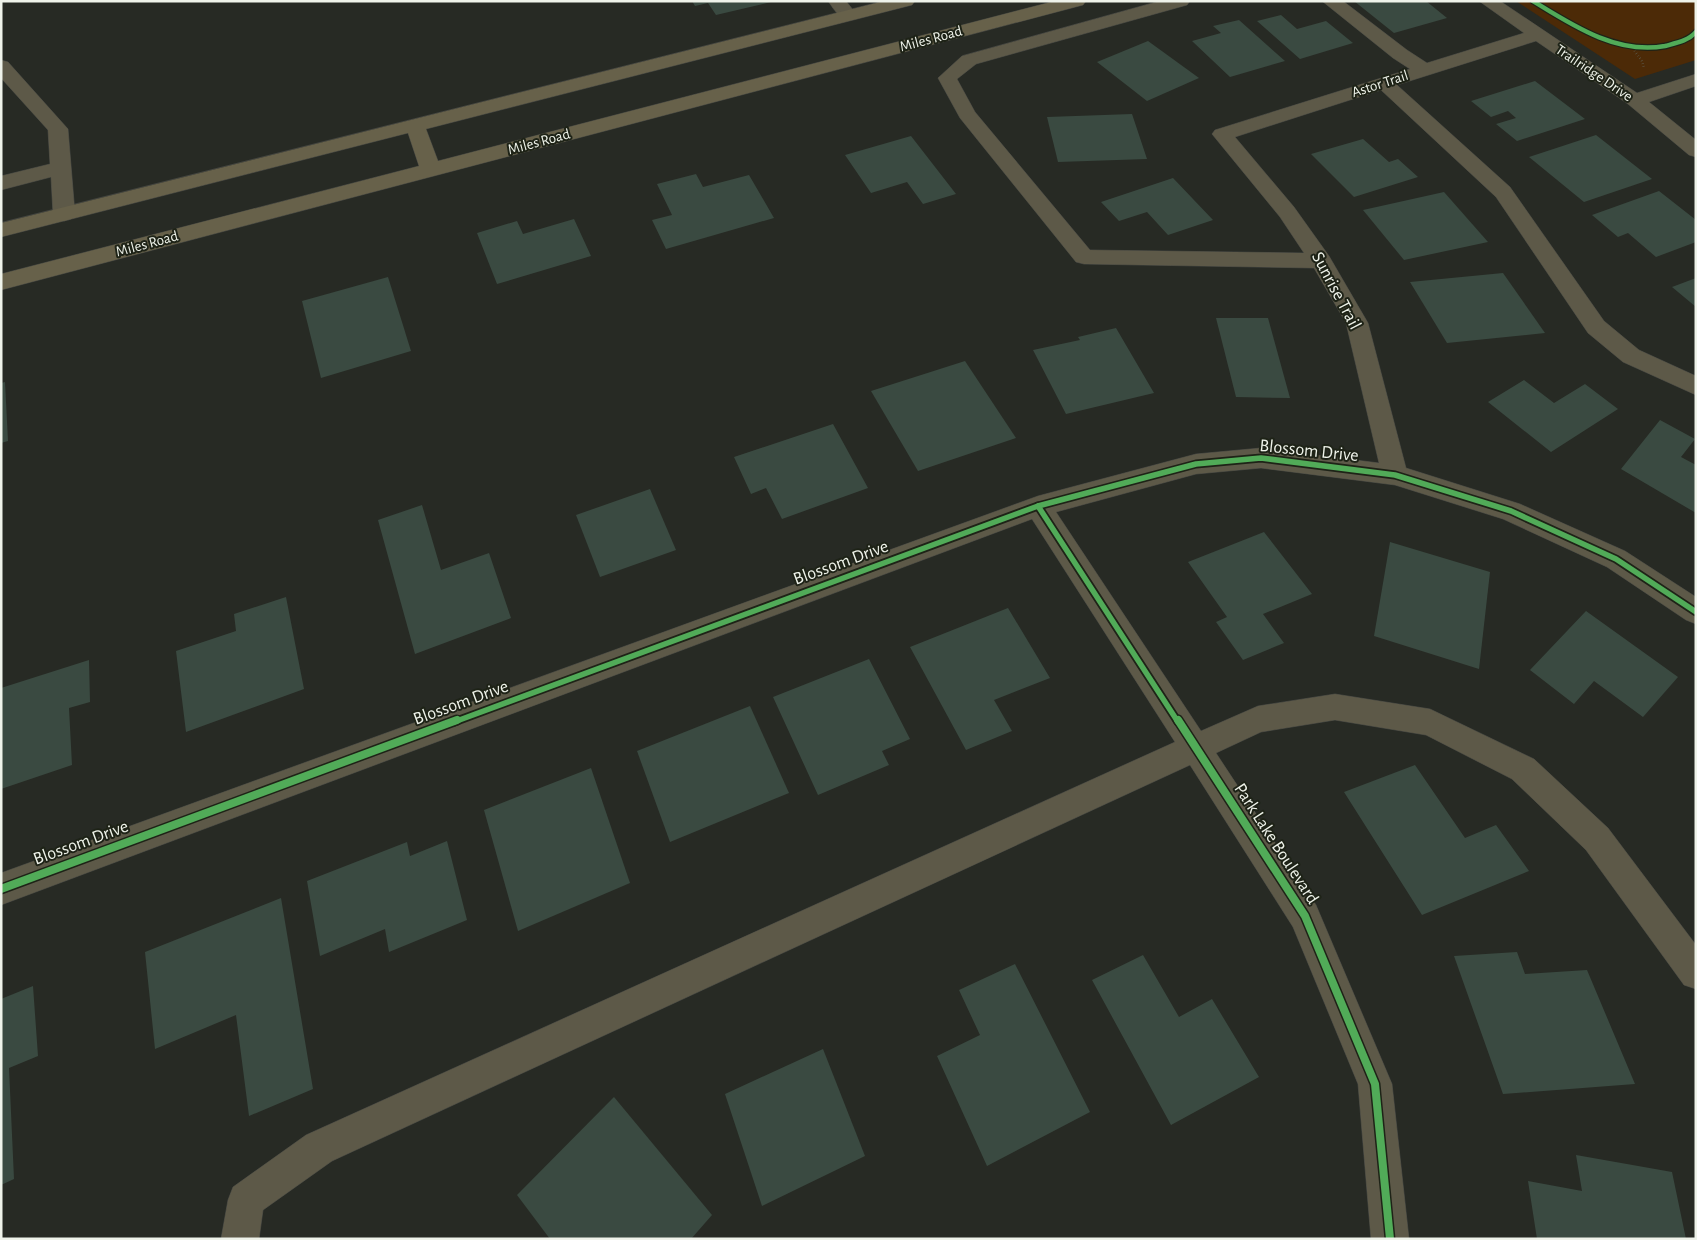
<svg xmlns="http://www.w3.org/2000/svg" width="1697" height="1240" font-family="'Alegreya Sans',sans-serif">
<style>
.green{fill:#4c2a07}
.building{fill:#3a4a41}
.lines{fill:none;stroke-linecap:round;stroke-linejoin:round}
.minor-casing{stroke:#434541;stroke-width:1}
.major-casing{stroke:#434541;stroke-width:1}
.path{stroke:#5f5d51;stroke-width:2.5;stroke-dasharray:0.5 2.5;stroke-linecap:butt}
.minor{fill:#5d5948;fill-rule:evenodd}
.major{fill:#67614a;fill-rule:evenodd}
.cycleway-far2-casing{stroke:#1e2317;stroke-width:7}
.cycleway-far1-casing{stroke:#1e2317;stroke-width:9}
.cycleway-casing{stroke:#1e2317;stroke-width:11}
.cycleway-far2{stroke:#51ab58;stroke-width:4.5}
.cycleway-far1{stroke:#51ab58;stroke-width:5.5}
.cycleway{stroke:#51ab58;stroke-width:8}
.labels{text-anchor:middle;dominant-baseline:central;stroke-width:4;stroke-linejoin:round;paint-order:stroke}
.far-street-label{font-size:15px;fill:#eff3ea;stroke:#1e2317}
.street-label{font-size:18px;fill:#eff3ea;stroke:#1e2317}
</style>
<rect width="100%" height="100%" fill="#272a24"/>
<!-- green -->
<path class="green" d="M1516,1H1696V60L1635,79Z"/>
<!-- building -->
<g class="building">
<path d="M692,1H771V2L716,15L708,3L695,6Z"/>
<path d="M1354,1H1426L1447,18L1394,33Z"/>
<path d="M1281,15L1297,29L1326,21L1353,43L1300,59L1257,21Z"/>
<path d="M1239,20L1285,61L1230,77L1192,41L1221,33L1213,26Z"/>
<path d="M1148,41L1199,78L1147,101L1097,62Z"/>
<path d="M1535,81L1585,119L1517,141L1496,124L1516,118L1508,111L1491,117L1471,101Z"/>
<path d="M1132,114L1147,159L1058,162L1047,117Z"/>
<path d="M1596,135L1652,179L1584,202L1529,157Z"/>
<path d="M911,136L956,194L923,204L907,182L871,193L845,155Z"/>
<path d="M1363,139L1389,162L1398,159L1418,177L1354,197L1311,154Z"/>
<path d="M696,174L703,187L749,175L774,218L666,249L652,220L672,215L657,184Z"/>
<path d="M1173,178L1213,220L1168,235L1147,212L1119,221L1101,202Z"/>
<path d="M1659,191L1696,220V242L1656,257L1628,233L1618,237L1592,215Z"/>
<path d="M1444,192L1488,242L1404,260L1363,210Z"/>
<path d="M574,219L591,256L497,284L477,233L517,221L523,234Z"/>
<path d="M1503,273L1545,333L1447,343L1410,282Z"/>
<path d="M388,277L411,351L321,378L302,301Z"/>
<path d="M1696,278V307L1672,287Z"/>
<path d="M1216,318H1268L1290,398L1236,397Z"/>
<path d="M1116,328L1154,393L1066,414L1033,350L1080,340L1078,337Z"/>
<path d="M965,361L1016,438L918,471L871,391Z"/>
<path d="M1524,380L1554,403L1585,384L1618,409L1551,452L1488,402Z"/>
<path d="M5,382L8,441L1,443V383Z"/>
<path d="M1660,420L1695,439L1681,457L1696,465V513L1621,469Z"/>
<path d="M833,424L868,488L782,519L766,488L751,494L734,457Z"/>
<path d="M650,489L676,550L600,577L576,515Z"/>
<path d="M422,505L441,570L489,553L511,618L415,654L378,520Z"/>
<path d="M1264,532L1312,594L1263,614L1284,643L1243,660L1216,622L1227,617L1188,562Z"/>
<path d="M1390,542L1490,572L1479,669L1374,636Z"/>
<path d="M286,597L304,689L186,732L176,651L236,631L234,614Z"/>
<path d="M1008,608L1050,678L994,700L1012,731L966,750L910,647Z"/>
<path d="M1586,611L1678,677L1643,717L1594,681L1574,704L1530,670Z"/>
<path d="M869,659L910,739L882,751L889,765L818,795L773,697Z"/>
<path d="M89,660L90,702L69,708L72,765L1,789V688Z"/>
<path d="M750,706L789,793L670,842L637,751Z"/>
<path d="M1415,765L1465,838L1496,825L1529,871L1422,915L1344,792Z"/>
<path d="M591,768L630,883L518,931L484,810Z"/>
<path d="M447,841L467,920L389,952L385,929L320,956L307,881L407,842L410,856Z"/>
<path d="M281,898L313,1089L249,1116L236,1015L155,1049L145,952Z"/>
<path d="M1517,952L1525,974L1587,970L1635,1084L1503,1094L1454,956Z"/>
<path d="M1143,955L1179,1017L1212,999L1259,1077L1171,1125L1092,980Z"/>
<path d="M1015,964L1090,1112L987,1166L937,1056L980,1035L959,990Z"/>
<path d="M33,986L38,1056L9,1068L14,1179L1,1185V999Z"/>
<path d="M823,1049L865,1156L762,1206L725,1094Z"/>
<path d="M614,1097L712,1215L691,1239H550L517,1195Z"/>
<path d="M1576,1155L1672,1172L1686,1239H1537L1528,1181L1582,1191Z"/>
</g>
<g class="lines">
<defs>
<g id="minor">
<path d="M828,1H846L857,15L854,19C841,22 836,12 828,1Z"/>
<path d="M1160,1H1190L1187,5L976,64L957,79L975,112L1090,250L1304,253L1280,217L1212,134L1215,130L1410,69L1393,58L1322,1H1343L1407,50L1427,63L1524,33L1479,1H1500L1637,93L1696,74V86L1649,102L1696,140V157L1689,155L1628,104L1536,41L1397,85L1510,187L1604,321L1639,350L1696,376V395L1623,362L1588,333L1496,197L1381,90L1235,137L1294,207L1329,256L1368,323L1406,468L1520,504L1625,551L1696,597V624L1686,620L1607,567L1503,519L1395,485L1261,468L1196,474L1056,512L1201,731L1258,706L1335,694L1430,709L1534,759L1608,828L1696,945V989L1684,985L1586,850L1512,779L1426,735L1335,720L1261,732L1216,753L1316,905L1392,1084L1409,1239H1371L1358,1084L1293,927L1190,765L332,1161L263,1210L259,1239H221L228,1200L233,1187L306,1135L1175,742L1032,519L1,905V873L1038,496L1196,454L1261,448L1379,463L1346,323L1314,268L1084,264L1076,262L960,118L938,78L962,56Z"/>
<path d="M1,60L8,62L68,129L75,214L71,219L64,221L57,219L53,214L51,177L1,190V176L50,164L48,130L1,78Z"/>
</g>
<path id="major" d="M884,1H915L912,5L426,129L438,161L1055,1H1086L1083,5L1,290V274L419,166L408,133L1,237V223Z"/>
</defs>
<!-- minor casing -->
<use href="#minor" class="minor-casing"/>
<!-- major casing -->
<use href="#major" class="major-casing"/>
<!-- path -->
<path class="path" d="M1635,46L1633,49L1642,61L1644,68"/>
<!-- minor -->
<use href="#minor" class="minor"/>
<!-- major -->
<use href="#major" class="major"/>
<defs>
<path id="cycleway-far2" d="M1533,1C1572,25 1617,55 1665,46C1676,43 1688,41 1696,32"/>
<g id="cycleway-far1">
<path d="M1038,506L1178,722"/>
<path d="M454,722L1038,506L1196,464L1261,458L1395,475L1511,511L1616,559L1696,612"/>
</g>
<g id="cycleway">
<path d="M1178,720L1305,916L1375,1084L1390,1239"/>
<path d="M1,889L457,720"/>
</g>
</defs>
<!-- cycleway-far2 casing -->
<use href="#cycleway-far2" class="cycleway-far2-casing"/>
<!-- cycleway-far1 casing -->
<use href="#cycleway-far1" class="cycleway-far1-casing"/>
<!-- cycleway casing -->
<use href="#cycleway" class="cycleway-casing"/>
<!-- cycleway-far2 -->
<use href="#cycleway-far2" class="cycleway-far2"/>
<!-- cycleway-far1 -->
<use href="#cycleway-far1" class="cycleway-far1"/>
<!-- cycleway -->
<use href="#cycleway" class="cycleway"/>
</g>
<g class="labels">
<!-- far-street labels -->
<g class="far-street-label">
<text transform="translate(931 39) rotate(-15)">Miles Road</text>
<text transform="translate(1594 73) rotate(34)">Trailridge Drive</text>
<text transform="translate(1380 84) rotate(-18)">Astor Trail</text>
<text transform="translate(539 142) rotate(-15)">Miles Road</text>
<text transform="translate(147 244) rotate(-15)">Miles Road</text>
</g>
<!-- street labels -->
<g class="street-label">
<text transform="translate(1336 291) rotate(62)">Sunrise Trail</text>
<text transform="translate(1309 451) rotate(6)">Blossom Drive</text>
<text transform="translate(841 563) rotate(-20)">Blossom Drive</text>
<text transform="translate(461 703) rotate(-20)">Blossom Drive</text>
<text transform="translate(81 843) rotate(-20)">Blossom Drive</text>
<text transform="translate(1276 844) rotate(57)">Park Lake Boulevard</text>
</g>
</g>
<!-- border -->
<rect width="1697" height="1240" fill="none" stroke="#eff3ea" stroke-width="5"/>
</svg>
